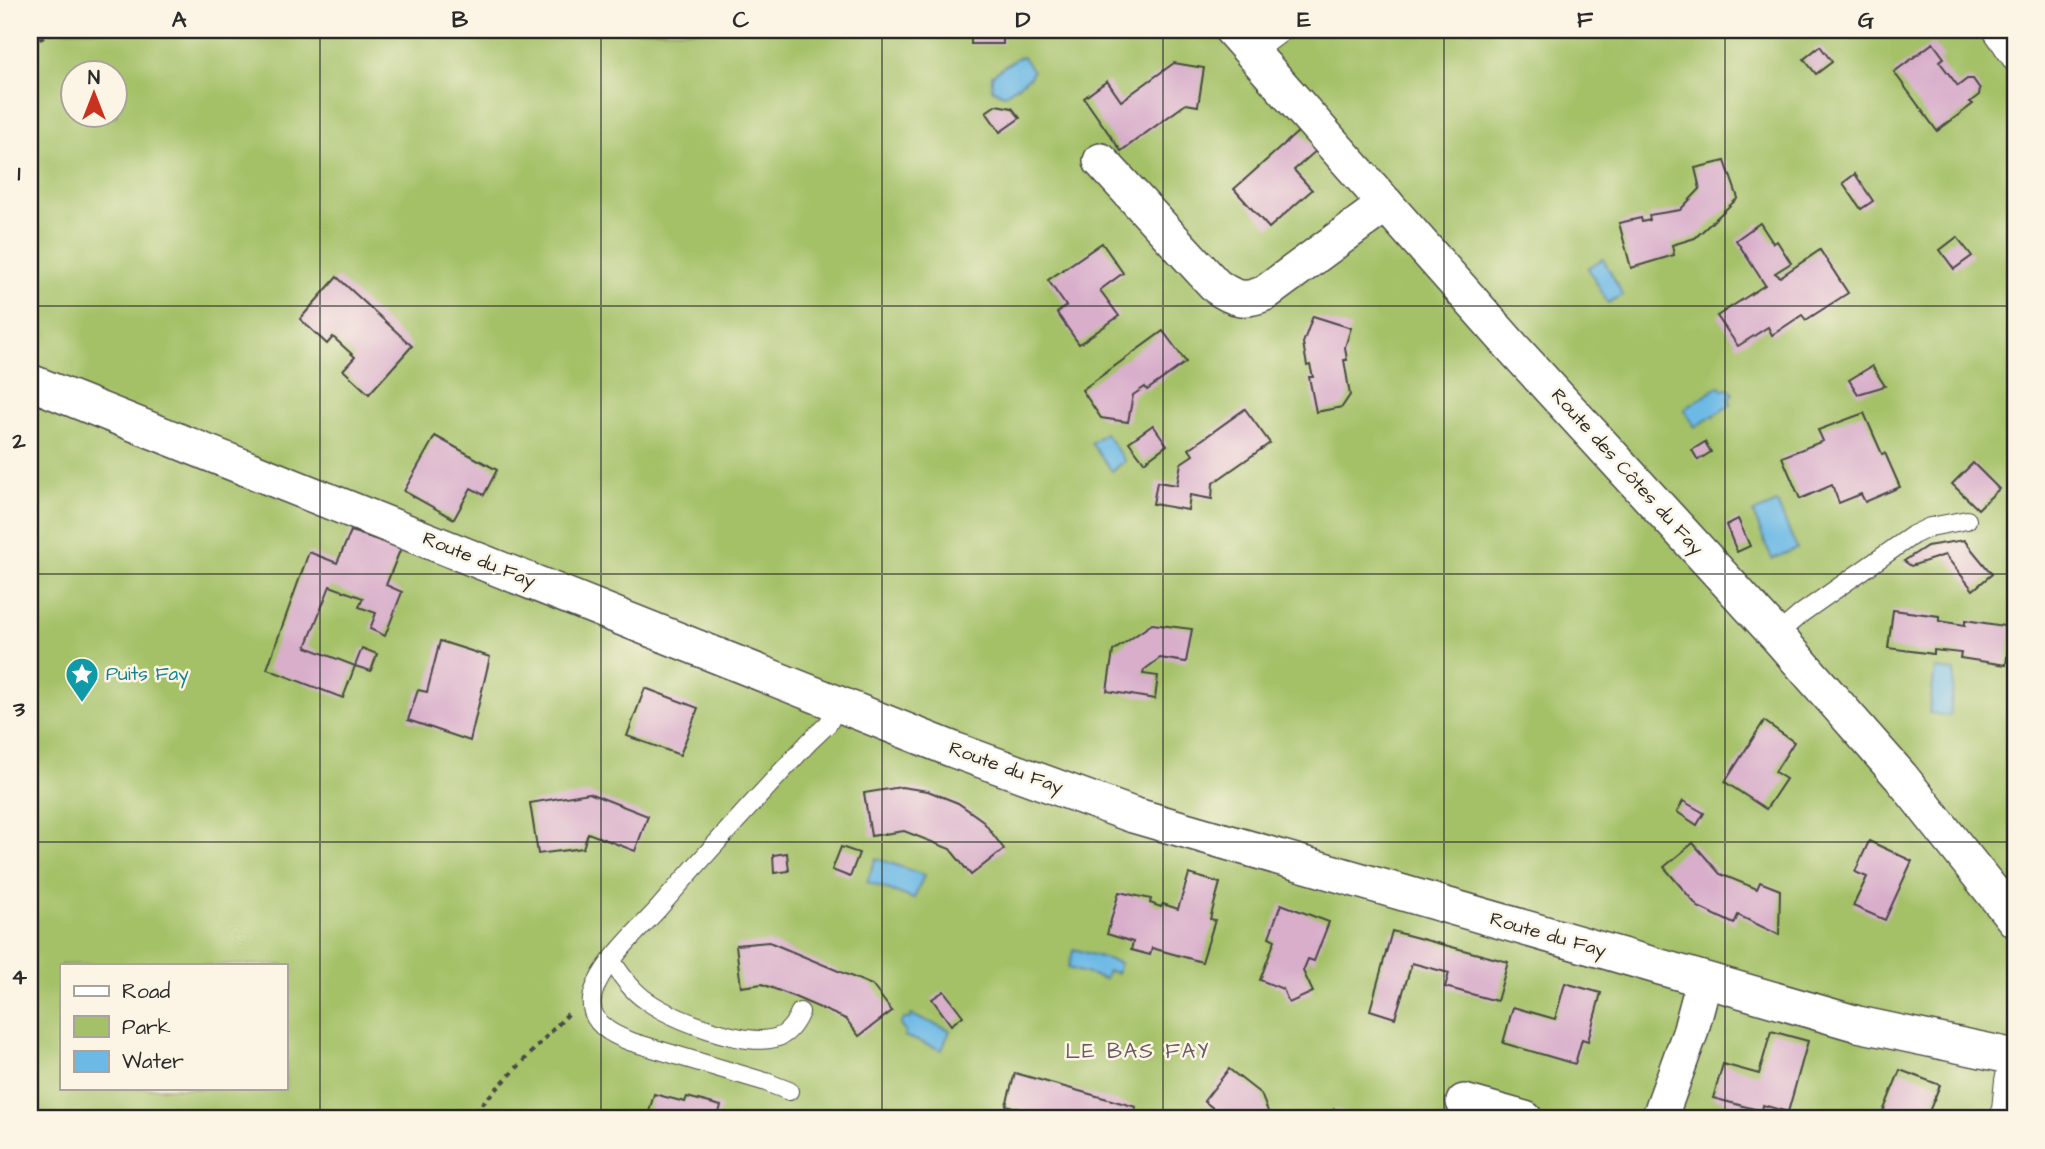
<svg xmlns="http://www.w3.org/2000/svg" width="2045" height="1149" font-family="'Architects Daughter',sans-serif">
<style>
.green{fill:#a4c168;stroke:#68764a;stroke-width:2;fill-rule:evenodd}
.water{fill:#6cb9e6;stroke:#4c7288;stroke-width:2}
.building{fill:#d8aecb}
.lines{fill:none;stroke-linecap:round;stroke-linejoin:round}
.service-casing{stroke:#494844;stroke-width:20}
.minor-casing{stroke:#494844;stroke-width:38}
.path{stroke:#494844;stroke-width:4.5;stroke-dasharray:5 5;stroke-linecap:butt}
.service{stroke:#fff;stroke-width:18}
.minor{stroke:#fff;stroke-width:35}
.grid{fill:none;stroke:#2b2b2b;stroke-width:2;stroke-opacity:0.55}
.labels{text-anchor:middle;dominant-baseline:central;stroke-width:5;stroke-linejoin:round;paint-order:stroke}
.street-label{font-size:19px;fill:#2b2b2b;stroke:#fcf5e5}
.culture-label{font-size:19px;fill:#0d838f;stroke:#fcf5e5;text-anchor:start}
.neighbourhood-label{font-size:21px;letter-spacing:2px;fill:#685963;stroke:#fcf5e5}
.neatline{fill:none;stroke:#2b2b2b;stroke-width:2.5}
.grid-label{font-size:23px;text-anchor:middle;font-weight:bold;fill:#2b2b2b}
</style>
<rect width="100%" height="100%" fill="#fcf5e5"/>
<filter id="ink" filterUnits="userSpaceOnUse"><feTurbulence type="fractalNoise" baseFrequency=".0143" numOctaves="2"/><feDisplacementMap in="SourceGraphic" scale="14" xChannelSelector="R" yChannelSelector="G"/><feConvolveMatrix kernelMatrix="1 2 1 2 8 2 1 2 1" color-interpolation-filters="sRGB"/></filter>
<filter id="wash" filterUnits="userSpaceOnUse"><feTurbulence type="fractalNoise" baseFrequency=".00686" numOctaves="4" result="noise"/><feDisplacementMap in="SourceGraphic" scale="28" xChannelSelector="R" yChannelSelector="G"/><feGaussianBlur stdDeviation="1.57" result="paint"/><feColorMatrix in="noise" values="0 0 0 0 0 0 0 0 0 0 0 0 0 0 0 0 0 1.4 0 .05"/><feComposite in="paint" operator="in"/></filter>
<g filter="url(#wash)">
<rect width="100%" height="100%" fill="#f4e9cf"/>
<!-- green -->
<path class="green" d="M30,30H2015V1119H30ZM74,74H116V116H74ZM61,965H285V1088H61Z"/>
<!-- water -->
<g class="water">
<path d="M1023,57L1033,71L1030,77L1005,94C988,89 992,92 992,75L1017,58Z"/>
<path d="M1603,259L1623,295L1608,303L1588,268Z"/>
<path d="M1720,386L1723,390L1727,388L1733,393L1729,400L1732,404L1695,427L1684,409Z"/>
<path d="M1105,433L1125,461L1112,471L1091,443Z"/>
<path d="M1777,503L1797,549L1772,559L1753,513Z"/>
<path d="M1935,669L1955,671L1950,716L1929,713Z"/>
<path d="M876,858L924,875L914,899L867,882Z"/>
<path d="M1074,949L1120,963L1117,973L1108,971L1105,979L1068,968Z"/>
<path d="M911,1015L950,1030L942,1050L904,1036L905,1032L900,1025L904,1019H910Z"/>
</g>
<g id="blocks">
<!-- building -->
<g class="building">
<rect x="971" y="30" width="32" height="14"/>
<path d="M1933,43L1944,58L1939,61L1958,86L1967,79H1973L1980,89L1979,95L1970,102L1973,104L1937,131L1894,72Z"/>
<path d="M1820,46L1832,62L1816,74L1804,59Z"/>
<path d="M1174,63L1204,68L1198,106L1186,104L1121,151L1084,98L1107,81L1121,101Z"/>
<path d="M996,105L1012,108L1020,118L1000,132L986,112Z"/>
<path d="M1299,131L1317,150L1294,170L1312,190L1269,228L1234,189Z"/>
<path d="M1725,161L1738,198L1695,238L1672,245L1674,255L1631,268L1619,223L1641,218L1642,222L1650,220L1649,215L1680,210L1700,189L1695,168Z"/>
<path d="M1855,174L1873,201L1861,209L1843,183Z"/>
<path d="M1760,223L1773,243L1777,241L1791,263L1775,273L1780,277L1820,250L1848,293L1806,320L1802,315L1772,335L1768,327L1738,346L1717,316L1765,285L1736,240Z"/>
<path d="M1957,237L1972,256L1954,269L1940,250Z"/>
<path d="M1102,243L1123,273L1100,290L1119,316L1079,344L1057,313L1066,306L1048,280Z"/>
<path d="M337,277L412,346L369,394L343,370L355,357L333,337L327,344L300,319Z"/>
<path d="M1313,316L1351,328L1345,347L1347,360H1344L1350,395L1342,407L1316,412L1309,377H1313L1310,365L1307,366L1303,343Z"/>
<path d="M1163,331L1186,362L1147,390L1145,387L1133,395L1128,422L1101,418L1082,390Z"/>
<path d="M1872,366L1885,386L1858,394L1849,380Z"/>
<path d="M1245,409L1270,443L1213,483L1212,499L1190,495L1188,510L1153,504L1157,482L1177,485L1181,463L1193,455L1189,449Z"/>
<path d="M1864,413L1882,454L1885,453L1900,487L1865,502L1861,494L1839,503L1832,485L1800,499L1782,457L1823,441L1818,430Z"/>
<path d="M1153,425L1167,445L1144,462L1129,442Z"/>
<path d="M435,436L497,470L484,495L471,488L454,519L404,491Z"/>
<path d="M1705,442L1711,452L1698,460L1692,450Z"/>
<path d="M1973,463L1999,489L1978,509L1952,484Z"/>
<path d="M1738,519L1750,546L1737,552L1726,525Z"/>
<path d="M351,531L401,548L386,585L402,592L385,636L370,629L376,613L359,607L363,598L330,586L306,647L355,666L362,648L377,654L371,671L355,666L343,698L267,669L309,552L337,563Z"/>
<path d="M1964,540L1992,574L1973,590L1945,555L1911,566L1904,561L1927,546Z"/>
<path d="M1893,610L1939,616V621L1965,625V620L2011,627L2006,665L1960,658L1961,653L1934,650V654L1888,648Z"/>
<path d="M1152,624L1192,629L1186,662L1160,658L1144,670L1143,674L1158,676L1155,699L1107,691L1113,651Z"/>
<path d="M440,641L490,657L470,741L408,720L418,690L427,692Z"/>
<path d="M645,688L698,708L680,755L627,736Z"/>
<path d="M1764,721L1794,742L1775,772L1786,779L1766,809L1725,782Z"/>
<path d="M901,787L928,791L958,803L982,820L1004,849L971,875L950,849L904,831L871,836L864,793Z"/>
<path d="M589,793L648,816L635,851L588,833L583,848L538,854L530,803Z"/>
<path d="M1683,801L1704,813L1697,825L1677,812Z"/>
<path d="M1869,841L1912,861L1885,920L1853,906L1867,877L1855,872Z"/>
<path d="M1693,843L1720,874L1757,889L1760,882L1780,890L1779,935L1738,915L1734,924L1698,907L1664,867Z"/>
<path d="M841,847L859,853L850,877L832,870Z"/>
<path d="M787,853L789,871L774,873L773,855Z"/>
<path d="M1189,874L1220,883L1210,919L1215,920L1202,962L1152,948L1150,955L1131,950L1133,942L1107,934L1119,892L1151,899L1150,903L1161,907L1163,904L1178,909Z"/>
<path d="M1281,904L1329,922L1314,961L1308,959L1303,971L1313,992L1289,1003L1283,989L1260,980L1275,940L1269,937Z"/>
<path d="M1392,931L1508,962L1497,1001L1445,987L1449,973L1412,963L1395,1018L1370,1010Z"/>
<path d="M769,942L872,985L892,1011L859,1036L846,1019L790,995L762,984L741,987L736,945Z"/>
<path d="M1565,983L1601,993L1588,1041L1582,1039L1575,1064L1503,1043L1513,1007L1555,1019Z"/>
<path d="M944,991L963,1016L951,1025L932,999Z"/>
<path d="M1771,1031L1808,1041L1788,1112L1763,1105L1762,1111L1713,1098L1723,1064L1759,1074Z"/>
<path d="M1229,1069L1261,1094L1271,1119H1227L1204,1101Z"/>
<path d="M1900,1070L1940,1085L1926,1119H1880Z"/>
<path d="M1015,1073L1136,1107L1132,1119H1054L1006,1105Z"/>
<path d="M654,1094L685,1102L687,1097L721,1106L717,1119H647Z"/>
<path d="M1334,1109L1366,1119H1331Z"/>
</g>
</g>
</g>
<g filter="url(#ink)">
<use href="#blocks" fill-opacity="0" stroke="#494844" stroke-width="2"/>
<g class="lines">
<defs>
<g id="service">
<path d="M1991,30L2015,65"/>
<path d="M1253,54L1285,30"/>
<path d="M1776,635L1802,613L1913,535L1930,527L1967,520"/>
<path d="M612,961C622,977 632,991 647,1001C673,1019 744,1047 775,1038C788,1035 795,1024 800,1012"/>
<path d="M789,1091L766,1082L632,1042C613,1035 589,1024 592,999C596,969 638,931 658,909C707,852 758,797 809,742L828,724L839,704"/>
<path d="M2000,1119L2004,1080L2010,1055"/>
</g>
<g id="minor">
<path d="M1232,30L1513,348L1776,635L1901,777L2015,920"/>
<path d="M1101,161L1216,286C1234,299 1245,302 1265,293L1386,204"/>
<path d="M30,382L954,750L1133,815L1858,1024L2015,1057"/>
<path d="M1464,1102L1525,1119"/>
<path d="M1659,1119L1690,1033L1704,981"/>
</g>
</defs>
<!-- service casing -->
<use href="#service" class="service-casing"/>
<!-- minor casing -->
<use href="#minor" class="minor-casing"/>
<!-- path -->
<g class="path">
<path d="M30,43L60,30"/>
<path d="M468,1119L568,1014"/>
</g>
<!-- service -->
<use href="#service" class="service"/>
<!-- minor -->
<use href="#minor" class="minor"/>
</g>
</g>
<!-- grid -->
<path class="grid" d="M320,30V1119M601,30V1119M882,30V1119M1163,30V1119M1444,30V1119M1725,30V1119M30,306H2015M30,574H2015M30,842H2015"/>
<!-- icons -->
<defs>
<symbol id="sight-pin" viewBox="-11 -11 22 30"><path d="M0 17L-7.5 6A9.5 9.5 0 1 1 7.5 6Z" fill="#0f9aa8" stroke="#fcf5e5"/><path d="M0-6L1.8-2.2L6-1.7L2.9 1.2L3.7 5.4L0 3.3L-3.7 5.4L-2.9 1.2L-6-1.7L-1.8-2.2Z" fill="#fff"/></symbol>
</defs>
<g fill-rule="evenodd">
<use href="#sight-pin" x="63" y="655" width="38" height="52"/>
</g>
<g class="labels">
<!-- street labels -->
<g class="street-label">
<text transform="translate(1627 472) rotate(48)">Route des Côtes du Fay</text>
<text transform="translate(479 560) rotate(22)">Route du Fay</text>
<text transform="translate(1006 768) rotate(20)">Route du Fay</text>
<text transform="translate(1548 935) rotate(16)">Route du Fay</text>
</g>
<!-- culture labels -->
<g class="culture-label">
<text x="106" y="674">Puits Fay</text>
</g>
<!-- neighbourhood labels -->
<g class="neighbourhood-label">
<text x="1138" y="1051">LE BAS FAY</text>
</g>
</g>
<!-- margin -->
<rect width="2045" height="1149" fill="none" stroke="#fcf5e5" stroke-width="77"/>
<!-- legend -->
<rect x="60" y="964" width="228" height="126" fill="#fcf5e5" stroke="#a8a49b" stroke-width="2"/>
<rect x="74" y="986" width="35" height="10" fill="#ffffff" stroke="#a8a49b" stroke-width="2"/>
<text x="122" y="998" font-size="21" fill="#2b2b2b">Road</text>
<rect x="74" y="1016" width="35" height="21" fill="#a4c168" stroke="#a8a49b" stroke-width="2"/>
<text x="122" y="1034" font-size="21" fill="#2b2b2b">Park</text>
<rect x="74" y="1051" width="35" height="21" fill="#6cb9e6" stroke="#a8a49b" stroke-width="2"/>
<text x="122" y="1068" font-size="21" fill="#2b2b2b">Water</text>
<!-- north arrow -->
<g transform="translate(94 94)"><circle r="33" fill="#fcf5e5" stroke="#a8a49b" stroke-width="2"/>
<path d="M0-5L12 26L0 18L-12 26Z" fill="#c8321e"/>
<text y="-10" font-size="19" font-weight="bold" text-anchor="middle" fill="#2b2b2b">N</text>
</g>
<rect x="38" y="38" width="1969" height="1072" class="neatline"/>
<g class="grid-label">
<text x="179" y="27">A</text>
<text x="460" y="27">B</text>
<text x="741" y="27">C</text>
<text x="1023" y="27">D</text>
<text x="1304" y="27">E</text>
<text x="1585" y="27">F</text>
<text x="1866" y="27">G</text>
<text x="19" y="180">1</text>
<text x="19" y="448">2</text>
<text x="19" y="716">3</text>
<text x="19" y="984">4</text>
</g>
</svg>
